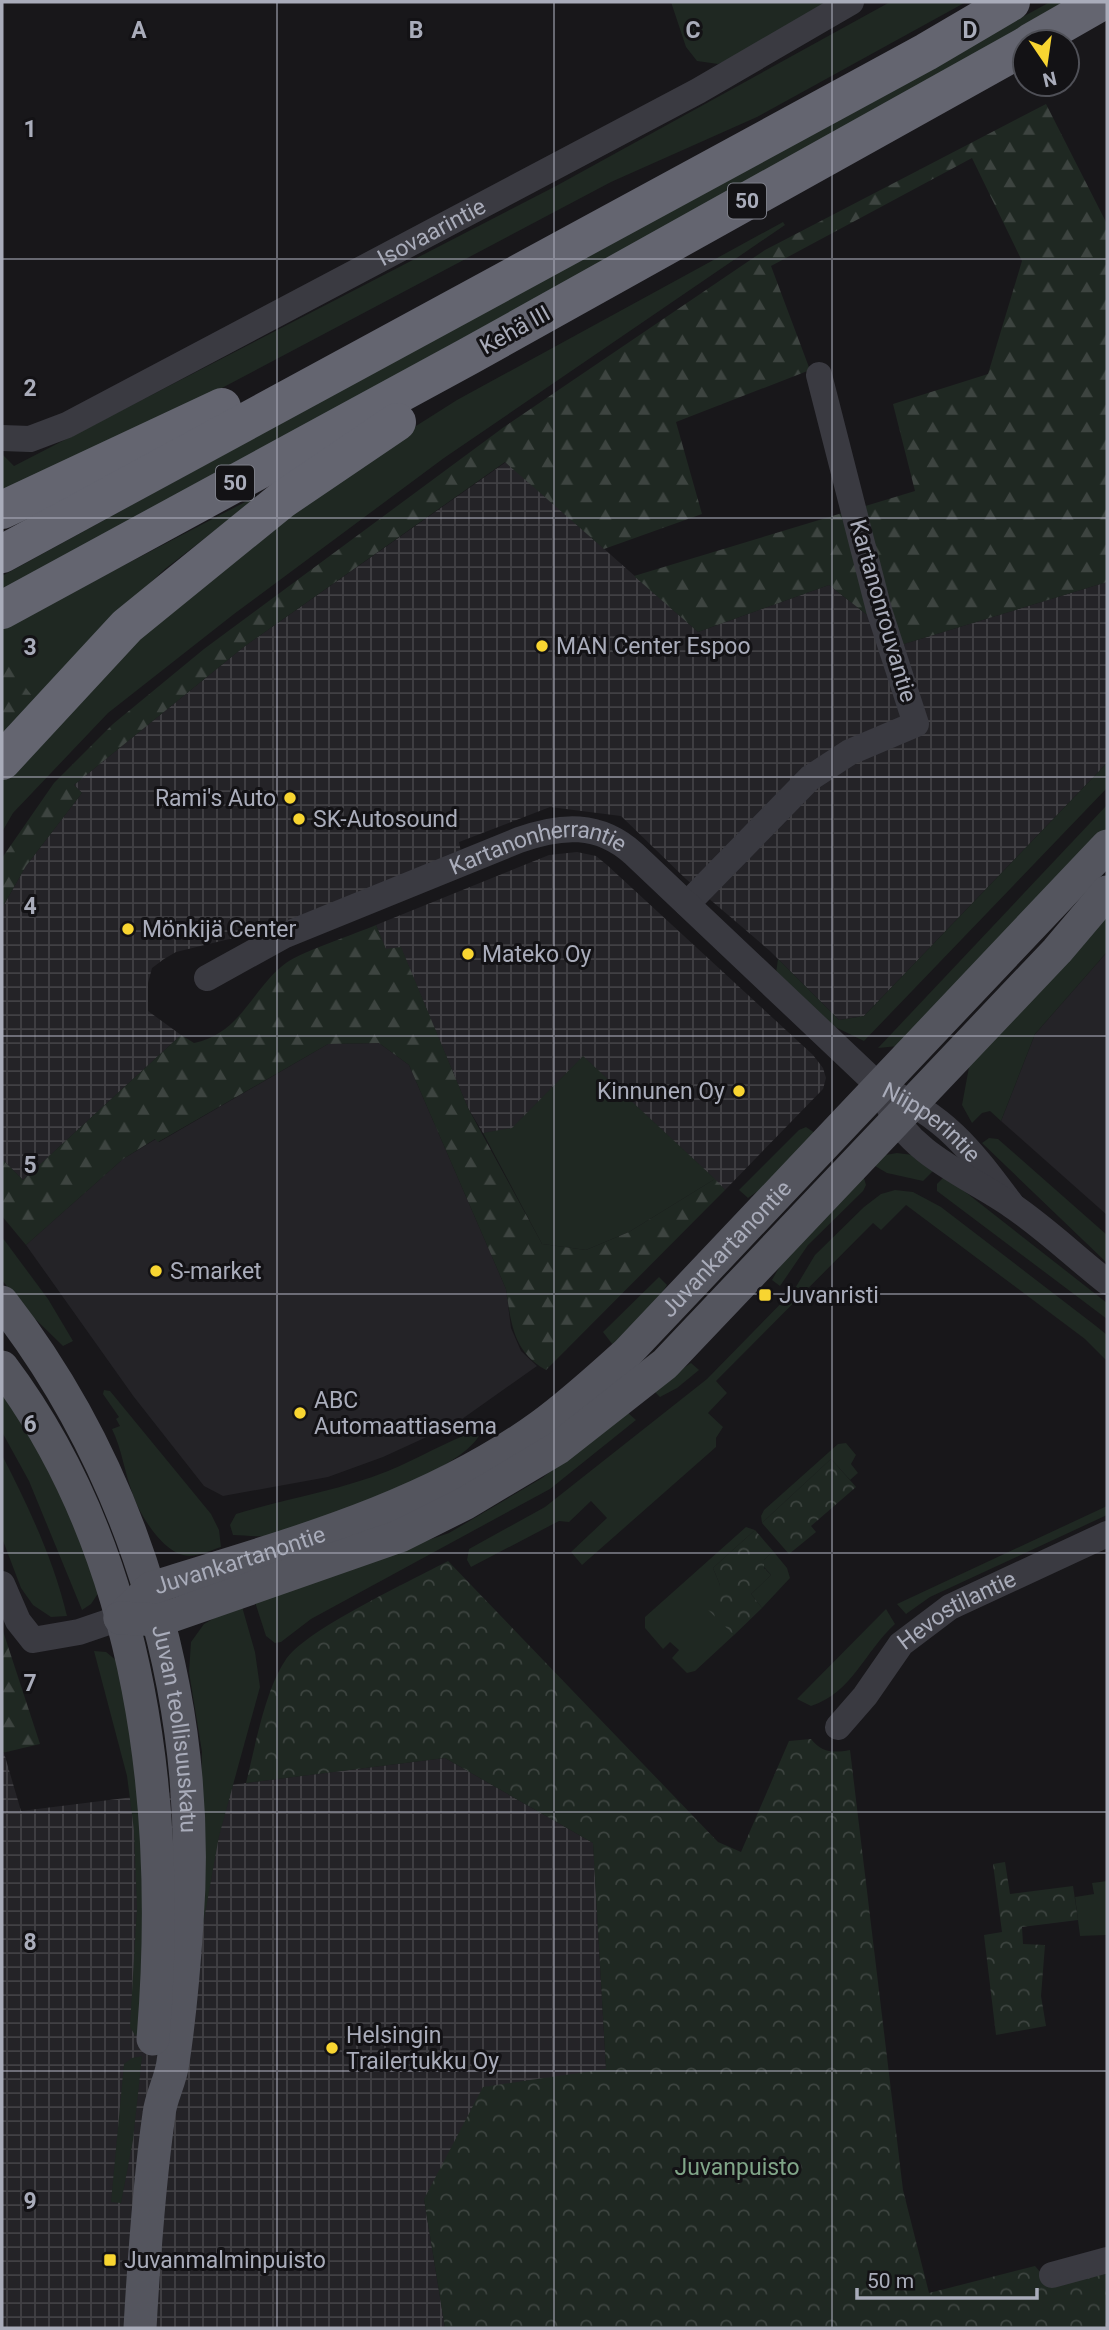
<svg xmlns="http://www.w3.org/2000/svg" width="1109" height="2330" font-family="Roboto,sans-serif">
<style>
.built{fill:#242327}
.industrial{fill:url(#industrial-grid)}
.green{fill:#1f2822}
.forest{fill:url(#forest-firs)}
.park{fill:url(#park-crowns)}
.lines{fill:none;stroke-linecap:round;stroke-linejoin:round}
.minor{stroke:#3a3a41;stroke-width:26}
.major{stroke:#54555e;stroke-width:33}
.highway{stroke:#646570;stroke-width:38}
.grid{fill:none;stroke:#a9acba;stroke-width:2;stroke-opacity:0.55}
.poi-dot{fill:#f8d531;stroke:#131215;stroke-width:2.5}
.labels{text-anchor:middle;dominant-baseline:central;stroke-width:6;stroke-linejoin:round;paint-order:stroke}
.shield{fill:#131215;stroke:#7c7e88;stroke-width:2}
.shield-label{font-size:21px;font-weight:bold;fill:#a9acba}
.street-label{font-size:23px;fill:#a9acba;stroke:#131215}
.poi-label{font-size:23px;fill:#a9acba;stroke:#131215;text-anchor:start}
.park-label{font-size:23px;fill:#80a588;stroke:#131215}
.grid-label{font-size:23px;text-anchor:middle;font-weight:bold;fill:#a9acba;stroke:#131215;stroke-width:6;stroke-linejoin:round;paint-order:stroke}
</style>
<defs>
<pattern id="industrial-grid" width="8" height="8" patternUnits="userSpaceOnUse" patternTransform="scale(1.75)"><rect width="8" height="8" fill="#242327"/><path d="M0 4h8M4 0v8" fill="none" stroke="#414044"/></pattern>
<pattern id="forest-firs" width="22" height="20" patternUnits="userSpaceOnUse" patternTransform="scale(1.75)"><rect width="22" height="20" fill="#1f2822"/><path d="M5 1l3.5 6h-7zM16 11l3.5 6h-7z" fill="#3d4440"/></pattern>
<pattern id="park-crowns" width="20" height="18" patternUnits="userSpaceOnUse" patternTransform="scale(1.75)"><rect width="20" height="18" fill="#1f2822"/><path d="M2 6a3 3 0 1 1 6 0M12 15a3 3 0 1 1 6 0" fill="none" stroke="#3d4440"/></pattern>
</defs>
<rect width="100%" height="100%" fill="#18171a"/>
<!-- built -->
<g class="built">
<path d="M1107,952V1215L1001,1121L1035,1034Z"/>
<path d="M379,1043L409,1065L506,1289L511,1328L521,1351L537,1366L455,1424L383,1457L328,1477L223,1496L204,1486L134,1397L26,1245L123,1159L156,1139L159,1142L328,1044Z"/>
</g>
<!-- industrial -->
<g class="industrial">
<path d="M506,462L698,632L829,585L904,644L1107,582V763L864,1016L839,1020L770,951L686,879L621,816L550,807L459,842L461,852L279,927L176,952L164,959L152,968L148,983V1011L181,1035L23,1180L2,1159V908L26,866L82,793L74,785L245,646Z"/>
<path d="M577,852L596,856L607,865L813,1055L823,1068L826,1078L823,1089L725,1190L715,1180L483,1133L468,1108L401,948L386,950L376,925L549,855Z"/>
<path d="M2,1753H4L21,1811L445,1758L593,1843L606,2069L424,2199L445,2328H2Z"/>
</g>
<!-- green -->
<g class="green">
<path d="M671,2H833L741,55L718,64L697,61L686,47Z"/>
<path d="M890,2H966L757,117L611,182L203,398L2,492V454L14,466L556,186Z"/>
<path d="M1050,2H1075L2,591V576Z"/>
<path d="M783,222L785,225L444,458L234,614L108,713L13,813L2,832V779L148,629L356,464L457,400Z"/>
<path d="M266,491L165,569L113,618L39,705L2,659V629Z"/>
<path d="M1107,763V788L864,1041L833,1026L776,973L778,959L839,1020L864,1016Z"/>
<path d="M1107,805V836L898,1046L878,1048Z"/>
<path d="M1107,909V952L1035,1034L1001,1121L990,1111L982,1113L972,1123L962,1105L969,1067Z"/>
<path d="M583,1056L715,1179L629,1232L586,1250L542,1244L483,1133L512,1128Z"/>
<path d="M806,1127L821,1137L789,1170L748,1198L739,1190L799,1130Z"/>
<path d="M989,1138L998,1139L1107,1235V1263L982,1143Z"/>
<path d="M897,1153L913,1155L937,1167L923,1181L887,1173L870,1163L880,1156Z"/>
<path d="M863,1175L866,1185L863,1191L808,1245L780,1286L772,1280L797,1236Z"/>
<path d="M945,1176L1107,1303V1319L937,1191V1184Z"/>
<path d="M895,1190L913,1192L941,1207L1096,1326L1107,1335V1361L1085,1339L906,1205L881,1230L873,1223L716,1381L727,1393L708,1413L723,1427L716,1438V1447L582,1565L571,1552L607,1518L591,1501L569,1522L559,1521L471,1567L467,1560L469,1549L545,1507L707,1379L794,1290L815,1255L864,1207L881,1194Z"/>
<path d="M2,1237L48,1299L73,1341L63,1346L25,1309L2,1280Z"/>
<path d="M659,1277L667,1285L643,1323L616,1349L603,1332Z"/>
<path d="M691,1363L699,1370L677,1388L660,1397L652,1389Z"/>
<path d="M2,1378L55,1471L99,1592L91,1604L82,1610L29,1481L2,1432Z"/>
<path d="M104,1390L110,1391L211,1514L219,1530L221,1547C209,1551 196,1558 183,1555C161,1550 138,1512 132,1492C124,1470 122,1450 112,1429L120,1426L116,1419L119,1417L103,1394Z"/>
<path d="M627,1412L636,1420L550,1489L311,1619L281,1642L275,1643L266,1636L254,1599L449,1533L542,1478Z"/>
<path d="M477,1431L480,1434C462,1472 308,1529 265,1536C255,1537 243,1535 233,1535L230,1525L236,1514C287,1498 338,1491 388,1471C418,1459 446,1441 477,1431Z"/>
<path d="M846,1443L856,1455L851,1464L858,1473L850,1480L831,1459L762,1523L761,1516L764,1510L838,1444Z"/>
<path d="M2,1455C29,1508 53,1558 67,1616L51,1617L33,1605L21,1588L2,1538Z"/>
<path d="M1107,1506V1515L930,1597L906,1614L897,1604Z"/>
<path d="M746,1527L755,1530L713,1568L720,1585C715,1601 724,1622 734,1635L695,1671L687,1673L672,1658L679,1650L670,1642L663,1649L645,1628V1617Z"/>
<path d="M773,1551L787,1568L790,1578L762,1608L751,1594L771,1575L764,1567V1560Z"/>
<path d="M241,1603L255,1652L260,1687L219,1836L197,1958L202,1752L189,1672L191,1642L204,1624Z"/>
<path d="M886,1609L895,1624C865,1651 852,1693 811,1706L797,1699Z"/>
<path d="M94,1651L106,1652L117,1661L142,1779L145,2037L135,2035L130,2027L137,1907L134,1830L127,1776Z"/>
<path d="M1107,1881V1935L1080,1936L1075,1897L1094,1894L1092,1883Z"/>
<path d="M142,2056L133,2140L121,2203L111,2202L124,2064L132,2058Z"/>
</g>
<!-- forest -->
<g class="forest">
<path d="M1046,104L1107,224V582L904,644L829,585L698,632L634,576L915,491L893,404L988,374L1022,261L972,158L771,266L810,370L676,422L702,514L604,549L505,462L245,646L74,785L82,793L26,866L2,908V858L54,783L113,724L204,649L504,427L765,250Z"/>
<path d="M3,658L39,705L2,747V659Z"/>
<path d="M376,925L386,949L401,947L468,1108L542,1244L586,1250L629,1232L715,1179L725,1190L546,1370C513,1352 511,1323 506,1289L409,1065L379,1043L328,1044L158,1142L155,1139L123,1159L26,1245L2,1216V1159L23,1180L181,1035L194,1043C242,1033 252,988 286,963C305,950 353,935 376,925Z"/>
<path d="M2,1628L40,1744L2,1753Z"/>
</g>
<!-- park -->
<g class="park">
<path d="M831,1459L856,1487L811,1526L816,1532L789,1554L762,1523Z"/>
<path d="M755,1530L773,1551L764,1560V1568L771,1575L751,1594L762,1608L734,1635L706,1608L720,1585L713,1568Z"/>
<path d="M448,1561L718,1842L741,1852L789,1741L811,1739C822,1753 834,1753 850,1750L903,2190L929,2293L1035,2266L1052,2286L1107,2270V2328H445L424,2199L483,2087L606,2069L593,1843L445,1758L246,1783C255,1748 265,1690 285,1661C304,1630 411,1581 448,1561Z"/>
<path d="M1005,1862L1010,1894L1073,1886L1078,1920L1022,1927L1023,1944L1045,1945L1041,1996L1046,2026L996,2035L984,1935L1002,1932L993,1864Z"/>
</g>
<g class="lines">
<!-- minor -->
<g class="minor">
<path id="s1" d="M2,438L30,439L67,425L698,91L851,2"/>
<path d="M687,904L810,778L850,752L916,724L879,610L819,375"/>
<path id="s2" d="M207,978L283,936L519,840C561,825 599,822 634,854L880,1087C947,1117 970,1149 1012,1205"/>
<path d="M888,1105C910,1154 969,1176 1011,1205C1044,1227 1075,1257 1107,1282"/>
<path d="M2,1584L18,1621L33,1640L79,1632L120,1618"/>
<path id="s3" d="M838,1727L865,1696L901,1644L950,1607L1107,1534"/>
<path d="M1052,2275L1107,2260"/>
</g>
<!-- major -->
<g class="major">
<path id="s4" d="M2,1302C137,1476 203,1703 187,1923C184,1969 180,2016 173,2062C171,2080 161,2096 159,2114C149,2185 144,2257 140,2328"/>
<path d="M2,1367C144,1556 172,1810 153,2039"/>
<path id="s5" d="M120,1618L151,1588C285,1546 427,1509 542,1425C572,1403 599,1378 627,1353L1107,846"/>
<path d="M120,1618L160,1620L400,1536L464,1504L558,1448L665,1364L1057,951L1107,892"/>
</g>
<!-- highway -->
<g class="highway">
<path d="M1031,42L1101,2"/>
<path d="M2,510L222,407"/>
<path d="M2,554L926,52L1011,2"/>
<path d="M2,610L469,356L1025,46"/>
<path d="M2,761L127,626L282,500L397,422"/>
</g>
</g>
<!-- grid -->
<path class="grid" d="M277,2V2328M554,2V2328M832,2V2328M2,259H1107M2,518H1107M2,777H1107M2,1036H1107M2,1294H1107M2,1553H1107M2,1812H1107M2,2071H1107"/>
<!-- markers -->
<g class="poi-dot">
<circle cx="542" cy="646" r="7"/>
<circle cx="290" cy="798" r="7"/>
<circle cx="299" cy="819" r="7"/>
<circle cx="128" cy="929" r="7"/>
<circle cx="468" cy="954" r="7"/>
<circle cx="739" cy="1091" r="7"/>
<circle cx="156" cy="1271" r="7"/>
<rect x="758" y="1288" width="14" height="14" rx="3.5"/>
<circle cx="300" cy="1413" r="7"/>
<circle cx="332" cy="2048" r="7"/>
<rect x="103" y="2253" width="14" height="14" rx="3.5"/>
</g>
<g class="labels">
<!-- shield labels -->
<g class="shield">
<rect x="728" y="183.5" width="38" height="35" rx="5"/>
<rect x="216" y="465.5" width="38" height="35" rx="5"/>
</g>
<g class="shield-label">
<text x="747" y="201">50</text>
<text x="235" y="483">50</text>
</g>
<!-- street labels -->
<g class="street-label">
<text stroke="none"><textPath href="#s1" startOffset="480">Isovaarintie</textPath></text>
<text transform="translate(515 330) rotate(-29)">Kehä III</text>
<text transform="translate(883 611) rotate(74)">Kartanonrouvantie</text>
<text stroke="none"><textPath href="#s2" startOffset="360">Kartanonherrantie</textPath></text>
<text stroke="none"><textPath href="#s2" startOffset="866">Niipperintie</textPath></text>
<text stroke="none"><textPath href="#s5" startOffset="724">Juvankartanontie</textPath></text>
<text stroke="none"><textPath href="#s5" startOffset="136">Juvankartanontie</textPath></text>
<text stroke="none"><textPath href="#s3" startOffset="170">Hevostilantie</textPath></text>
<text stroke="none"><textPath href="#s4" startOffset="467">Juvan teollisuuskatu</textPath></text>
</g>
<!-- poi labels -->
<g class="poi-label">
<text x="556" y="646">MAN Center Espoo</text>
<text x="276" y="798" text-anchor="end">Rami's Auto</text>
<text x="313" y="819">SK-Autosound</text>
<text x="142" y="929">Mönkijä Center</text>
<text x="482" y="954">Mateko Oy</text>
<text x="725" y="1091" text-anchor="end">Kinnunen Oy</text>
<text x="170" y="1271">S-market</text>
<text x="779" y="1295">Juvanristi</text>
<text x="314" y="1400">ABC<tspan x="314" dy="26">Automaattiasema</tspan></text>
<text x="346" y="2035">Helsingin<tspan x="346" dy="26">Trailertukku Oy</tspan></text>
<text x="124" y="2260">Juvanmalminpuisto</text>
</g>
<!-- park labels -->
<g class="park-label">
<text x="737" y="2167">Juvanpuisto</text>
</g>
</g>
<g class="grid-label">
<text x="139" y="38">A</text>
<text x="416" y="38">B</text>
<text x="693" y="38">C</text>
<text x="970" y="38">D</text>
<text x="30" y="137">1</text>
<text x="30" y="396">2</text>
<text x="30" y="655">3</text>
<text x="30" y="914">4</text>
<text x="30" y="1173">5</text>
<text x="30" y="1432">6</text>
<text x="30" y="1691">7</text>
<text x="30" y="1950">8</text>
<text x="30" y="2209">9</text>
</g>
<!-- border -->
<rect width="1109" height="2330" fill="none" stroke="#a9acba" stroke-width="7"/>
<!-- north arrow -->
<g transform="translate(1046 63) rotate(167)"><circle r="33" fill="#131215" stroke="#4f5057" stroke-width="2"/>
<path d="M0-5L12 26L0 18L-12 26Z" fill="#f8d531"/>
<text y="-10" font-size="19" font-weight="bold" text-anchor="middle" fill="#a9acba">N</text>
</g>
<!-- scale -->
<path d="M857 2288v10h180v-10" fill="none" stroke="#a9acba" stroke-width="3.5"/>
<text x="867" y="2288" font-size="21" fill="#a9acba" stroke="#131215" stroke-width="5" paint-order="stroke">50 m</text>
</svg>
